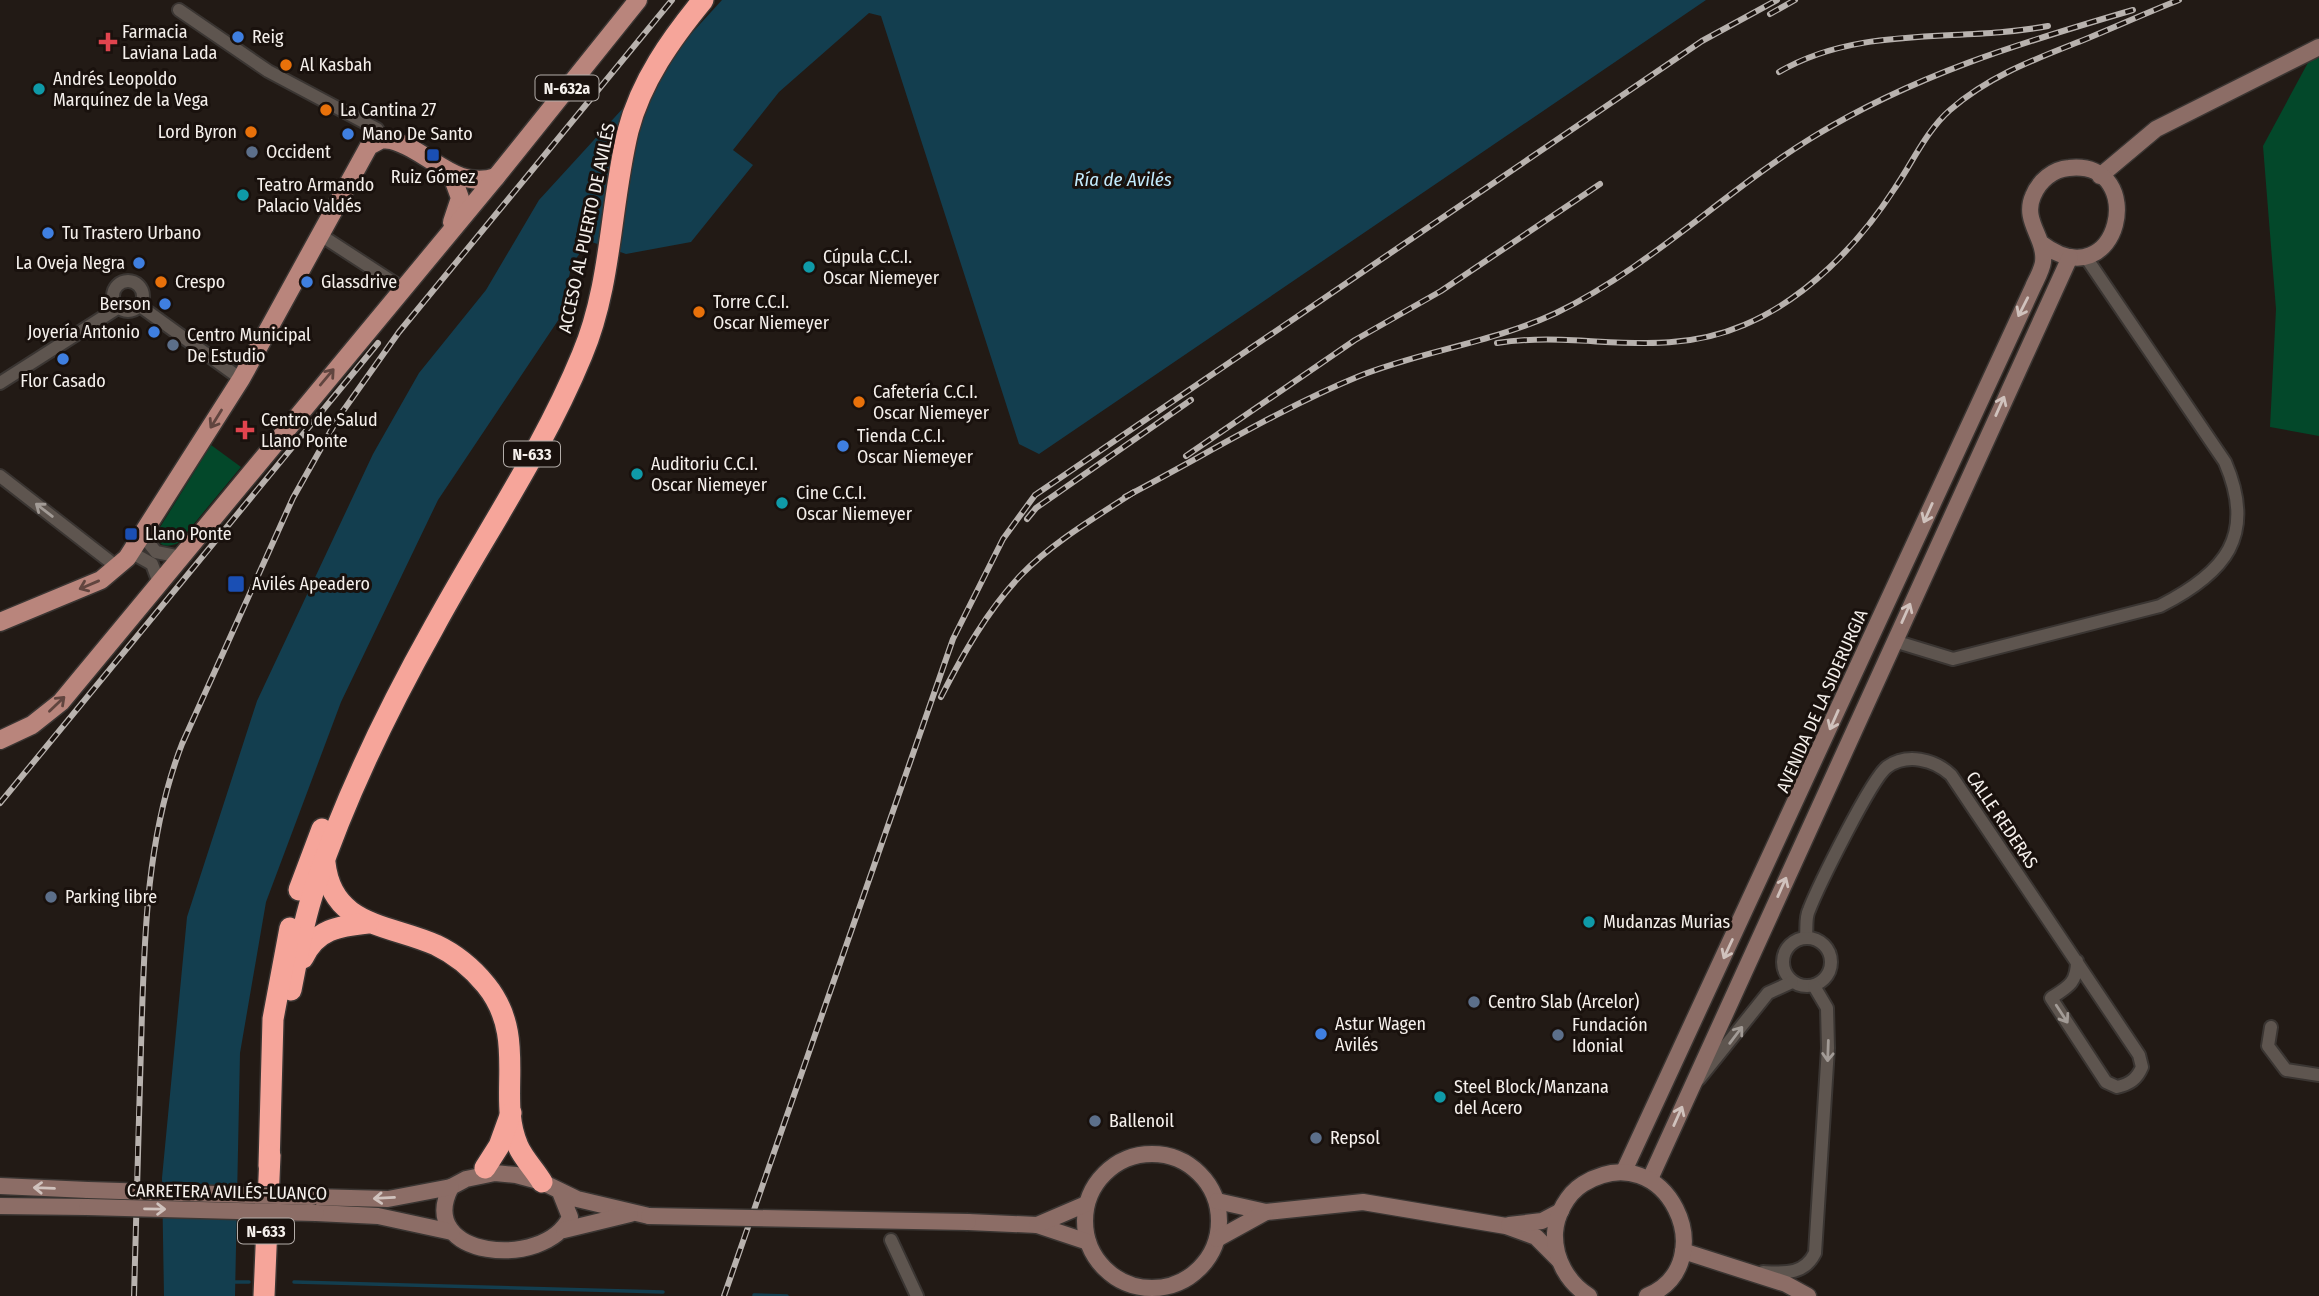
<svg xmlns="http://www.w3.org/2000/svg" width="2319" height="1296" font-family="'Fira Sans Condensed',sans-serif">
<style>
.green{fill:#03482a}
.water{fill:#133e4f}
.lines{fill:none;stroke-linecap:round;stroke-linejoin:round}
.stream{stroke:#133e4f;stroke-width:3.5}
.street-casing{stroke:#3a3532;stroke-width:16}
.secondary-casing{stroke:#3a3532;stroke-width:19}
.primary-casing{stroke:#3a3532;stroke-width:21}
.highway-casing{stroke:#3a3532;stroke-width:24}
.street{stroke:#5e554f;stroke-width:12}
.secondary{stroke:#8c6d66;stroke-width:16}
.primary{stroke:#b9857c;stroke-width:18}
.highway{stroke:#f6a59a;stroke-width:21}
.rail-casing{stroke:#b8b2ae;stroke-width:6}
.rail{stroke:#19110d;stroke-width:3.5;stroke-dasharray:10;stroke-linecap:butt}
.secondary-bridge-casing{stroke:#3a3532;stroke-width:19;stroke-linecap:butt}
.secondary-bridge{stroke:#8c6d66;stroke-width:16}
.oneway{stroke:#d0c2bd}
.oneway2{stroke:#61453f}
.oneway3{stroke:#a29b96}
.shop-dot{fill:#3f7fe0;stroke:#19110d;stroke-width:2.5}
.health-dot{fill:#e0444e;stroke:#19110d;stroke-width:2.5}
.food-dot{fill:#e8710a;stroke:#19110d;stroke-width:2.5}
.culture-dot{fill:#0f9aa8;stroke:#19110d;stroke-width:2.5}
.service-dot{fill:#5c6f8a;stroke:#19110d;stroke-width:2.5}
.transit-dot{fill:#1a4fb4;stroke:#19110d;stroke-width:2.5}
.labels{text-anchor:middle;dominant-baseline:central;stroke-width:6;stroke-linejoin:round;paint-order:stroke}
.shield{fill:#19110d;stroke:#b3ada9;stroke-width:2}
.shield-label{font-size:16px;font-weight:bold;fill:#f5f0ec}
.poi-label{font-size:18px;fill:#f5f0ec;stroke:#19110d;text-anchor:start}
.street-label{font-size:18px;fill:#f5f0ec;stroke:#19110d}
.water-label{font-size:19px;font-style:italic;fill:#c3ebfd;stroke:#19110d}
</style>
<rect width="100%" height="100%" fill="#221a15"/>
<!-- green -->
<g class="green">
<path d="M2319,54V436L2270,427L2276,309L2263,146L2311,57Z"/>
<path d="M211,445L241,467L178,543C166,548 157,547 157,532Z"/>
</g>
<!-- water -->
<path class="water" d="M722,0H1706L1039,454L1019,444L881,16L869,13L779,92L733,150L753,165L691,242L626,254L589,241L572,264L559,319L438,500L341,702L266,902L240,1053L235,1296H164L162,1178L187,917L257,701L373,454L419,373L486,290L539,200Z"/>
<g class="lines">
<!-- stream -->
<g class="stream">
<path d="M235,1282H249"/>
<path d="M294,1282L663,1292"/>
<path d="M754,1295L787,1296"/>
</g>
<defs>
<g id="street">
<path d="M179,10L268,71L377,129L382,139"/>
<path d="M319,234L402,288"/>
<circle cx="128" cy="296" r="15"/>
<path d="M140,306L241,379"/>
<path d="M0,383L119,307"/>
<path d="M0,476L117,567"/>
<path d="M146,529L148,542L156,552L181,557"/>
<path d="M127,558L136,555L152,564L159,583"/>
<path d="M1894,641L1953,659L2160,606C2225,573 2257,536 2225,462L2085,256"/>
<path d="M1806,937C1807,929 1805,918 1809,910C1818,887 1871,779 1887,767C1907,753 1934,759 1951,775L2139,1055L2142,1067C2137,1079 2130,1084 2117,1087L2106,1082L2051,998C2068,987 2077,983 2077,961"/>
<circle cx="1807" cy="962" r="24"/>
<path d="M2271,1027L2268,1046L2286,1070L2319,1075"/>
<path d="M1699,1079L1768,993L1792,982"/>
<path d="M891,1240L917,1296"/>
<path d="M1763,1272C1785,1273 1804,1275 1815,1253L1828,1048L1827,1008L1814,986"/>
</g>
<g id="secondary">
<path d="M2100,176L2156,129L2319,47"/>
<circle cx="1152" cy="1221" r="67"/>
<path d="M1624,1171L2033,287C2036,280 2042,270 2043,262C2046,238 2022,221 2033,196C2039,181 2053,169 2069,168C2150,159 2120,303 2041,243"/>
<path d="M1650,1179L2070,257"/>
<path d="M0,1186L88,1190"/>
<path d="M560,1192L570,1217C545,1271 414,1258 451,1187L466,1179L495,1173L516,1175L542,1182L577,1199L649,1216"/>
<path d="M312,1197L388,1199L451,1187"/>
<path d="M1217,1201L1266,1212L1363,1202L1506,1226L1536,1237L1559,1260"/>
<path d="M0,1206L87,1207"/>
<path d="M316,1213L378,1216L452,1232"/>
<path d="M968,1222L1037,1225L1088,1242"/>
<path d="M1037,1225L1086,1204"/>
<path d="M1509,1225L1542,1221L1561,1211"/>
<path d="M564,1230L630,1214"/>
<path d="M1217,1239L1266,1212"/>
<path d="M1683,1251L1786,1284L1808,1296"/>
<path d="M1589,1296C1568,1283 1554,1259 1555,1233C1556,1215 1567,1194 1583,1184C1667,1133 1725,1264 1647,1296"/>
</g>
<g id="primary">
<path d="M451,173L460,198L452,222"/>
<path d="M0,622L101,580L127,558L241,379L369,146L382,139L391,140C429,150 455,191 496,177"/>
<path d="M0,740L32,725L61,702L496,177L638,0"/>
</g>
<g id="highway">
<path d="M325,863C332,927 389,924 436,945C455,954 473,969 486,985C529,1038 496,1097 518,1146C523,1158 535,1170 542,1182"/>
<path d="M299,890L322,829"/>
<path d="M303,958C316,929 339,926 368,923"/>
<path d="M291,990C298,955 304,918 316,884C346,795 388,709 434,627C483,537 543,450 582,355C612,284 610,205 628,131C641,81 671,39 703,0"/>
<path d="M269,1166L273,1019L290,928"/>
<path d="M485,1168L499,1146L511,1113"/>
<path d="M264,1296L270,1155"/>
</g>
</defs>
<!-- street casing -->
<use href="#street" class="street-casing"/>
<!-- secondary casing -->
<use href="#secondary" class="secondary-casing"/>
<!-- primary casing -->
<use href="#primary" class="primary-casing"/>
<!-- highway casing -->
<use href="#highway" class="highway-casing"/>
<!-- street -->
<use href="#street" class="street"/>
<!-- secondary -->
<use href="#secondary" class="secondary"/>
<!-- primary -->
<use href="#primary" class="primary"/>
<!-- highway -->
<use href="#highway" class="highway"/>
<defs>
<g id="rail">
<path d="M1770,14L1795,0"/>
<path d="M1779,72C1861,24 1958,43 2048,26"/>
<path d="M1497,343C1582,330 1660,361 1744,325C1806,299 1859,244 1895,188C1912,163 1927,130 1950,110C1989,76 2033,60 2081,41C2113,28 2146,13 2179,0"/>
<path d="M1186,456L1355,340L1441,291L1600,184"/>
<path d="M1125,497C1202,457 1277,410 1357,377C1421,351 1492,343 1556,313C1649,268 1725,191 1813,137C1914,75 2020,43 2133,10"/>
<path d="M1027,519L1036,508L1191,400"/>
<path d="M941,697C963,654 987,611 1021,575C1053,542 1096,517 1134,492"/>
<path d="M0,803L378,343"/>
<path d="M134,1296C136,1213 138,1130 141,1047C144,946 145,839 182,744L293,498L338,418L399,332L672,0"/>
<path d="M724,1296L953,639L1003,539L1035,495L1702,41L1777,0"/>
</g>
</defs>
<!-- rail casing -->
<use href="#rail" class="rail-casing"/>
<!-- rail -->
<use href="#rail" class="rail"/>
<defs>
<g id="secondary-bridge">
<path d="M88,1190L312,1197"/>
<path d="M87,1207L316,1213"/>
<path d="M649,1216L968,1222"/>
</g>
</defs>
<!-- secondary-bridge casing -->
<use href="#secondary-bridge" class="secondary-bridge-casing"/>
<!-- secondary-bridge -->
<use href="#secondary-bridge" class="secondary-bridge"/>
</g>
<!-- one-way arrows -->
<defs><path id="oneway-shaft" d="M-6 0H5M1.5-3L5.5 0L1.5 3" fill="none" stroke-width="1.6" stroke-linecap="round" stroke-linejoin="round" transform="scale(1.75)"/></defs>
<g class="oneway">
<use href="#oneway-shaft" transform="translate(2023 307) rotate(117)"/>
<use href="#oneway-shaft" transform="translate(2000 406) rotate(-66)"/>
<use href="#oneway-shaft" transform="translate(1928 513) rotate(114)"/>
<use href="#oneway-shaft" transform="translate(1906 613) rotate(-66)"/>
<use href="#oneway-shaft" transform="translate(1834 720) rotate(114)"/>
<use href="#oneway-shaft" transform="translate(1782 887) rotate(-66)"/>
<use href="#oneway-shaft" transform="translate(1728 949) rotate(115)"/>
<use href="#oneway-shaft" transform="translate(1678 1116) rotate(-66)"/>
<use href="#oneway-shaft" transform="translate(44 1188) rotate(-178)"/>
<use href="#oneway-shaft" transform="translate(384 1198) rotate(177)"/>
<use href="#oneway-shaft" transform="translate(155 1209) rotate(1)"/>
</g>
<g class="oneway2">
<use href="#oneway-shaft" transform="translate(327 377) rotate(-50)"/>
<use href="#oneway-shaft" transform="translate(216 419) rotate(122)"/>
<use href="#oneway-shaft" transform="translate(89 585) rotate(157)"/>
<use href="#oneway-shaft" transform="translate(57 704) rotate(-44)"/>
</g>
<g class="oneway3">
<use href="#oneway-shaft" transform="translate(44 510) rotate(-142)"/>
<use href="#oneway-shaft" transform="translate(2062 1014) rotate(57)"/>
<use href="#oneway-shaft" transform="translate(1736 1035) rotate(-53)"/>
<use href="#oneway-shaft" transform="translate(1828 1051) rotate(92)"/>
</g>
<!-- markers -->
<g class="shop-dot">
<circle cx="238" cy="37" r="7"/>
<circle cx="348" cy="134" r="7"/>
<circle cx="48" cy="233" r="7"/>
<circle cx="139" cy="263" r="7"/>
<circle cx="307" cy="282" r="7"/>
<circle cx="165" cy="304" r="7"/>
<circle cx="154" cy="332" r="7"/>
<circle cx="63" cy="359" r="7"/>
<circle cx="843" cy="446" r="7"/>
<circle cx="1321" cy="1034" r="7"/>
</g>
<g class="health-dot">
<path d="M104.5 31.5h7v7h7v7h-7v7h-7v-7h-7v-7h7z"/>
<path d="M241.5 419.5h7v7h7v7h-7v7h-7v-7h-7v-7h7z"/>
</g>
<g class="food-dot">
<circle cx="286" cy="65" r="7"/>
<circle cx="326" cy="110" r="7"/>
<circle cx="251" cy="132" r="7"/>
<circle cx="161" cy="282" r="7"/>
<circle cx="699" cy="312" r="7"/>
<circle cx="859" cy="402" r="7"/>
</g>
<g class="culture-dot">
<circle cx="39" cy="89" r="7"/>
<circle cx="243" cy="195" r="7"/>
<circle cx="809" cy="267" r="7"/>
<circle cx="637" cy="474" r="7"/>
<circle cx="782" cy="503" r="7"/>
<circle cx="1589" cy="922" r="7"/>
<circle cx="1440" cy="1097" r="7"/>
</g>
<g class="service-dot">
<circle cx="252" cy="152" r="7"/>
<circle cx="173" cy="345" r="7"/>
<circle cx="51" cy="897" r="7"/>
<circle cx="1474" cy="1002" r="7"/>
<circle cx="1558" cy="1035" r="7"/>
<circle cx="1095" cy="1121" r="7"/>
<circle cx="1316" cy="1138" r="7"/>
</g>
<g class="transit-dot">
<rect x="426" y="148" width="14" height="14" rx="3.5"/>
<rect x="124" y="527" width="14" height="14" rx="3.5"/>
<rect x="227" y="575" width="18" height="18" rx="3.5"/>
</g>
<g class="labels">
<!-- shield labels -->
<g class="shield">
<rect x="535.5" y="75.5" width="63" height="25" rx="5"/>
<rect x="504" y="441.5" width="56" height="25" rx="5"/>
<rect x="238" y="1218.5" width="56" height="25" rx="5"/>
</g>
<g class="shield-label">
<text x="567" y="88">N-632a</text>
<text x="532" y="454">N-633</text>
<text x="266" y="1231">N-633</text>
</g>
<!-- poi labels -->
<g class="poi-label">
<text x="122" y="32">Farmacia<tspan x="122" dy="21">Laviana Lada</tspan></text>
<text x="252" y="37">Reig</text>
<text x="300" y="65">Al Kasbah</text>
<text x="53" y="79">Andrés Leopoldo<tspan x="53" dy="21">Marquínez de la Vega</tspan></text>
<text x="340" y="110">La Cantina 27</text>
<text x="237" y="132" text-anchor="end">Lord Byron</text>
<text x="362" y="134">Mano De Santo</text>
<text x="266" y="152">Occident</text>
<text x="433" y="177" text-anchor="middle">Ruiz Gómez</text>
<text x="257" y="185">Teatro Armando<tspan x="257" dy="21">Palacio Valdés</tspan></text>
<text x="62" y="233">Tu Trastero Urbano</text>
<text x="823" y="257">Cúpula C.C.I.<tspan x="823" dy="21">Oscar Niemeyer</tspan></text>
<text x="125" y="263" text-anchor="end">La Oveja Negra</text>
<text x="175" y="282">Crespo</text>
<text x="321" y="282">Glassdrive</text>
<text x="713" y="302">Torre C.C.I.<tspan x="713" dy="21">Oscar Niemeyer</tspan></text>
<text x="151" y="304" text-anchor="end">Berson</text>
<text x="140" y="332" text-anchor="end">Joyería Antonio</text>
<text x="187" y="335">Centro Municipal<tspan x="187" dy="21">De Estudio</tspan></text>
<text x="63" y="381" text-anchor="middle">Flor Casado</text>
<text x="873" y="392">Cafetería C.C.I.<tspan x="873" dy="21">Oscar Niemeyer</tspan></text>
<text x="261" y="420">Centro de Salud<tspan x="261" dy="21">Llano Ponte</tspan></text>
<text x="857" y="436">Tienda C.C.I.<tspan x="857" dy="21">Oscar Niemeyer</tspan></text>
<text x="651" y="464">Auditoriu C.C.I.<tspan x="651" dy="21">Oscar Niemeyer</tspan></text>
<text x="796" y="493">Cine C.C.I.<tspan x="796" dy="21">Oscar Niemeyer</tspan></text>
<text x="145" y="534">Llano Ponte</text>
<text x="252" y="584">Avilés Apeadero</text>
<text x="65" y="897">Parking libre</text>
<text x="1603" y="922">Mudanzas Murias</text>
<text x="1488" y="1002">Centro Slab (Arcelor)</text>
<text x="1335" y="1024">Astur Wagen<tspan x="1335" dy="21">Avilés</tspan></text>
<text x="1572" y="1025">Fundación<tspan x="1572" dy="21">Idonial</tspan></text>
<text x="1454" y="1087">Steel Block/Manzana<tspan x="1454" dy="21">del Acero</tspan></text>
<text x="1109" y="1121">Ballenoil</text>
<text x="1330" y="1138">Repsol</text>
</g>
<!-- street labels -->
<g class="street-label">
<text transform="translate(587 228) rotate(-78)">ACCESO AL PUERTO DE AVILÉS</text>
<text transform="translate(1822 701) rotate(-66)">AVENIDA DE LA SIDERURGIA</text>
<text transform="translate(2002 820) rotate(56)">CALLE REDERAS</text>
<text transform="translate(227 1192) rotate(1)">CARRETERA AVILÉS-LUANCO</text>
</g>
<!-- water labels -->
<g class="water-label">
<text x="1123" y="179">Ría de Avilés</text>
</g>
</g>
</svg>
